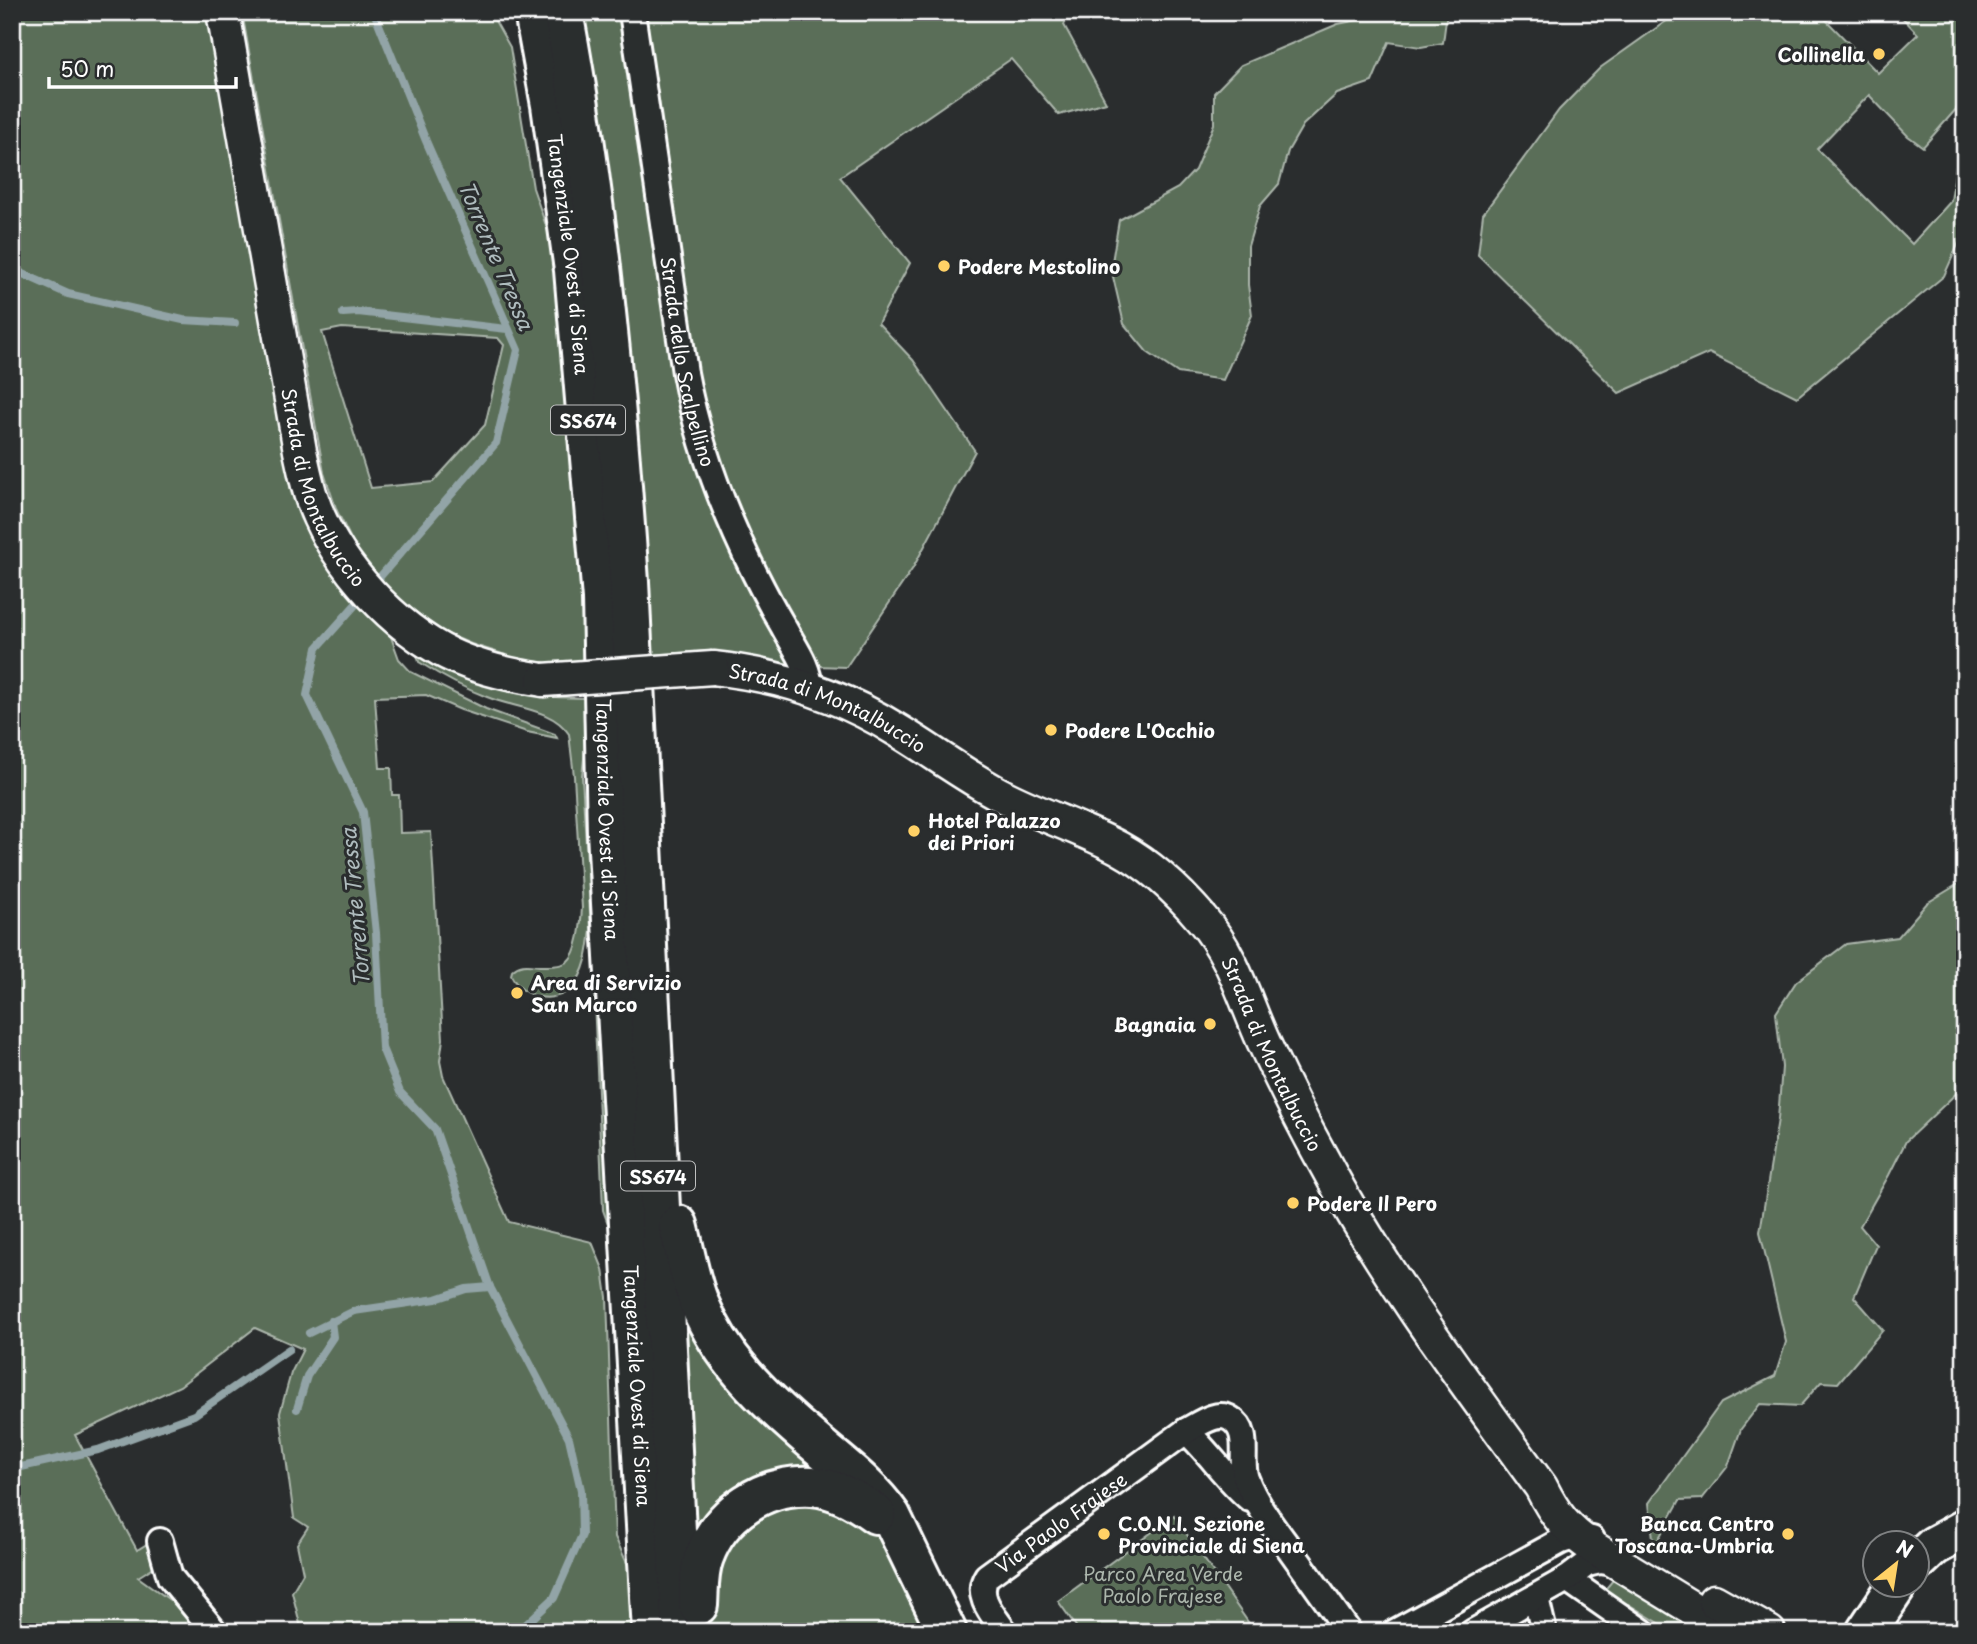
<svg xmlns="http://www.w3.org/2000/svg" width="1977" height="1644" font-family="'Playpen Sans',sans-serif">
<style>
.green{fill:#5a6e58;stroke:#acb6ac;stroke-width:2;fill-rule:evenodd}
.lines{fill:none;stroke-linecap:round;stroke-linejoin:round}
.stream{stroke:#92a4a7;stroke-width:8}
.minor-casing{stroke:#fff;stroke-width:30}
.tertiary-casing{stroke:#fff;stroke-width:37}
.primary-casing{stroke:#fff;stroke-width:44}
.trunk-casing{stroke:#fff;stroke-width:44}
.minor{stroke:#2a2d2e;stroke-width:24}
.tertiary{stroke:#2a2d2e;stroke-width:32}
.primary{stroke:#2a2d2e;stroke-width:38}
.trunk{stroke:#2a2d2e;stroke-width:38}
.tertiary-bridge-casing{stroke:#fff;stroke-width:37;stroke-linecap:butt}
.tertiary-bridge{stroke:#2a2d2e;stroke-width:32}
.poi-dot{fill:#ffd166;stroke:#2a2d2e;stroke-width:2.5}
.labels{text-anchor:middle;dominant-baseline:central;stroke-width:6;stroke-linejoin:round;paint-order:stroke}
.shield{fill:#2a2d2e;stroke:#bfc0c0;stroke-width:2}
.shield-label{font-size:18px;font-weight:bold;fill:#fff}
.poi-label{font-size:19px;font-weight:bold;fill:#fff;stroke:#2a2d2e;text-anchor:start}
.street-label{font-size:19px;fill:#fff;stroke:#2a2d2e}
.park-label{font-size:19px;fill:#acb6ac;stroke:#2a2d2e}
.water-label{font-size:21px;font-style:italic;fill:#aebbbd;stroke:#2a2d2e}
</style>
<rect width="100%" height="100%" fill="#2a2d2e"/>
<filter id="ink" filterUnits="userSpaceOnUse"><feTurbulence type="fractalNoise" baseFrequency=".0143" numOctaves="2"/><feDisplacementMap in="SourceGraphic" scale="14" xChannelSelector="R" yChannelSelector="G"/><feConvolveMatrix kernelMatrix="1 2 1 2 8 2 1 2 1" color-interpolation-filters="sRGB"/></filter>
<g filter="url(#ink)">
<!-- green -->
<g class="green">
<path d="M12,12H206L279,427L291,492L300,518L326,563L349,593L391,637L399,659L411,672L486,709L555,734L557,738L527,732L461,710L426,695L375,697L380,768H391L392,795H399L400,833L431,832L443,1039L440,1061L443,1076L509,1222L592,1242L603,1269L607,1297L615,1537L636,1583L638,1632H302L292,1592L303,1573L297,1544L308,1527L294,1518L280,1413L291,1373L303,1349L255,1328L180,1386L75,1435L137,1550L147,1544L157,1565L138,1577L196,1619L206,1632H12Z"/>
<path d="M242,12H490L510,47L533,188L560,266L589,662L551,664L515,658L471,644L443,632L401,601L383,583L353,543L337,511L324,473ZM342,328L498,338L504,345L485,425L433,482L371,488L322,332Z"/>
<path d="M583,12H1070L1064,25L1106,102L1059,115L1011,59L840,177L910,263L878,323L913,360L975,451L913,568L846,667L786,665L708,651L650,655L623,295Z"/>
<path d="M1383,12H1447L1443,43L1421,47L1389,42L1372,82L1337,94L1303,125L1288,151L1279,184L1260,206L1248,246V285L1252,315L1223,380L1178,373L1147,352L1124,324L1111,268L1119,220L1178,188L1195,170L1214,124V93L1241,65L1338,24L1377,16Z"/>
<path d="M1663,12H1827L1823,17L1878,73L1918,34L1897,12H1965V99L1923,147L1908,136L1869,95L1817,149L1912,244L1951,201L1956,166L1965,156V229L1944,276L1797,397L1709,353L1619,393L1478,255L1483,214L1559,110L1600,68L1669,19Z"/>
<path d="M416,651C436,663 456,676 479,683C515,696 553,698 591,698L582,776L591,929C589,948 586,973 572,987C554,1006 521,998 511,975L512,971C520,963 528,965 539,966C546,966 560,967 567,962C579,952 581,923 582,908L574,776L569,734C552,708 513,708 487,697C463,688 441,676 419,662Z"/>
<path d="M1965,880V1085L1906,1141L1889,1175L1860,1226L1876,1245L1854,1297L1883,1330L1838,1383L1821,1382L1800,1406L1760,1404L1741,1429L1728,1466L1702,1499L1680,1500L1654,1547L1649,1503L1721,1403L1775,1376L1786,1342L1760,1232L1778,1119L1782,1067L1776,1013L1796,982L1846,944L1898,937L1927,903Z"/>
<path d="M600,969L611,1232L603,1210L594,999Z"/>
<path d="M681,1302L824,1462L695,1549Z"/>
<path d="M796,1495L874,1525L929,1632H708L706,1599L726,1538Z"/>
<path d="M1174,1516L1255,1632H1080L1058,1601Z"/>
<path d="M1613,1580L1702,1632H1674L1628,1604L1623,1609L1602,1593Z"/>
</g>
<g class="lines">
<!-- stream -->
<g class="stream">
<path d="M12,269L68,294L183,320L235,323"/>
<path d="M343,313L358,312L507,329"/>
<path d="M372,586L496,443L518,350L426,141L374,12"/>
<path d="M364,595L317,648L307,695L363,812L376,933L382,1048L400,1092L435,1129L490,1287L569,1438L581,1490L582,1535L554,1598L518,1632"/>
<path d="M309,1333L354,1311L436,1299L466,1289L490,1287"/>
<path d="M297,1409L307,1376L333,1337L331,1321"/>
<path d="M12,1469L98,1450L194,1415L289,1349"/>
</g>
<defs>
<g id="minor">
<path id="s1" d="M632,12L685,373C698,443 723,510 755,574C764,592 773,609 783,626C794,647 809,665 810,689"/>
<path d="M1186,1431C1209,1452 1226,1479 1250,1499"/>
<path d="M160,1541L170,1577L215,1632"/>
<path d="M1567,1579L1643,1632"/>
<path d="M1536,1598L1544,1632"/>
<path id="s2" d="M1005,1632C994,1616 974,1596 987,1576L1186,1431C1199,1424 1217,1410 1231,1419C1252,1432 1239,1460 1246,1479C1256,1505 1273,1526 1289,1548C1309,1576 1329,1604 1349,1632"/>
<path d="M1395,1632L1561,1541L1576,1536L1592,1539"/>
<path d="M1473,1632L1567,1579L1587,1564L1600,1561L1620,1564"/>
</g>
<g id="tertiary">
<path id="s3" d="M223,12L300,451C303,465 306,479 310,493C329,555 384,618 441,650C472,667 508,675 543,680"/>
<path id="s4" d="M713,668C778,675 841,695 897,730C932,751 965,776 1001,795C1039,815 1082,828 1119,848C1150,865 1179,892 1202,919C1234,956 1245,1002 1265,1045C1283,1084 1302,1122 1323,1160C1384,1275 1464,1381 1541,1487C1555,1515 1566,1529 1592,1547L1731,1632"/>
<path d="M1714,1601L1769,1632"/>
</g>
<g id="primary">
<path d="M1918,1561L1934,1546L1965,1529"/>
<path d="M1866,1632L1898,1584"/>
</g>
<g id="trunk">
<path id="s5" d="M534,12L551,105L574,270L602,599L607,832L652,1632"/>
<path d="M563,12C598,201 616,391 629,582L681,1632"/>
<path d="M678,1225C685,1251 689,1278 699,1303C721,1358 762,1397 806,1435C836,1461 869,1484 891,1516L947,1632"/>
<path d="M698,1605C699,1590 698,1572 704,1557C720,1513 764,1483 812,1486C836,1488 857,1500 876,1514"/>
</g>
</defs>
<!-- minor casing -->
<use href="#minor" class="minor-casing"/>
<!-- tertiary casing -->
<use href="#tertiary" class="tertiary-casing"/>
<!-- primary casing -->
<use href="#primary" class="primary-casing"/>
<!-- trunk casing -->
<use href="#trunk" class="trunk-casing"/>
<!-- minor -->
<use href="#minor" class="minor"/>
<!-- tertiary -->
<use href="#tertiary" class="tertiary"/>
<!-- primary -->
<use href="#primary" class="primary"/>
<!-- trunk -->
<use href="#trunk" class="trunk"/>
<defs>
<path id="tertiary-bridge" d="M543,680L713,668"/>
</defs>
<!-- tertiary-bridge casing -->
<use href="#tertiary-bridge" class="tertiary-bridge-casing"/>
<!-- tertiary-bridge -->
<use href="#tertiary-bridge" class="tertiary-bridge"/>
</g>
</g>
<!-- markers -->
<g class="poi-dot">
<circle cx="1879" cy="54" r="7"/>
<circle cx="944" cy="266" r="7"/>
<circle cx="1051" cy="730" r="7"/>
<circle cx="914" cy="831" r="7"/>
<circle cx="517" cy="993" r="7"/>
<circle cx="1210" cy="1024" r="7"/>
<circle cx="1293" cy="1203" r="7"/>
<circle cx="1104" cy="1534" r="7"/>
<circle cx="1788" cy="1534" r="7"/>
</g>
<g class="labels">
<!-- shield labels -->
<g class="shield">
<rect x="551" y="405.5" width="74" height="29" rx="5"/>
<rect x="621" y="1161.5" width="74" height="29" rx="5"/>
</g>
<g class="shield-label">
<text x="588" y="420">SS674</text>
<text x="658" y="1176">SS674</text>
</g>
<!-- poi labels -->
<g class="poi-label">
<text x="1865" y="54" text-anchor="end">Collinella</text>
<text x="958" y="266">Podere Mestolino</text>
<text x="1065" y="730">Podere L'Occhio</text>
<text x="928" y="820">Hotel Palazzo<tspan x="928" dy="22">dei Priori</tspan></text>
<text x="531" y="982">Area di Servizio<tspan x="531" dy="22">San Marco</tspan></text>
<text x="1196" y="1024" text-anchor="end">Bagnaia</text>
<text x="1307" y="1203">Podere Il Pero</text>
<text x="1118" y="1523">C.O.N.I. Sezione<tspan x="1118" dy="22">Provinciale di Siena</tspan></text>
<text x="1774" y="1523" text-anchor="end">Banca Centro<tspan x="1774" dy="22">Toscana-Umbria</tspan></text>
</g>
<!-- street labels -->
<g class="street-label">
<text stroke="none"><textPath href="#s5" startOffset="245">Tangenziale Ovest di Siena</textPath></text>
<text stroke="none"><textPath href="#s1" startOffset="354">Strada dello Scalpellino</textPath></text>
<text stroke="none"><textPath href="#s3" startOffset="488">Strada di Montalbuccio</textPath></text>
<text stroke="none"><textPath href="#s4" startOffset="122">Strada di Montalbuccio</textPath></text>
<text stroke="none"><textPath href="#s5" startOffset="812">Tangenziale Ovest di Siena</textPath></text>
<text stroke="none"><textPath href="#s4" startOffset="710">Strada di Montalbuccio</textPath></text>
<text stroke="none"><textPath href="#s5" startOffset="1379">Tangenziale Ovest di Siena</textPath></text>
<text stroke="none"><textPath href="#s2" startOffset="154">Via Paolo Frajese</textPath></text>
</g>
<!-- park labels -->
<g class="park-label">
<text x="1163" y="1573">Parco Area Verde<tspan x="1163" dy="22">Paolo Frajese</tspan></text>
</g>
<!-- water labels -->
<g class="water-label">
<text transform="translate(497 255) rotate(67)">Torrente Tressa</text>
<text transform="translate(354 907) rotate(-95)">Torrente Tressa</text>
</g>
</g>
<!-- margin -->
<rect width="1977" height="1644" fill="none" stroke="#2a2d2e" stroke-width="42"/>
<rect x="21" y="21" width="1935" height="1602" fill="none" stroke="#fff" stroke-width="2.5" filter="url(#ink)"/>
<!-- north arrow -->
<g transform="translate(1896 1564) rotate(30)"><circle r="33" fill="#2a2d2e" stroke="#7f8182" stroke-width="2"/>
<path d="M0-5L12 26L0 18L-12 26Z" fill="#ffd166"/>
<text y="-10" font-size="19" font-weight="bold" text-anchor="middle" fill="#ffffff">N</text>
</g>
<!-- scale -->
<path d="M49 77v10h187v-10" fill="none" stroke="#ffffff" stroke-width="3.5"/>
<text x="60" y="77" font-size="21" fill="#ffffff" stroke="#2a2d2e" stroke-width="5" paint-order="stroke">50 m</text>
</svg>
